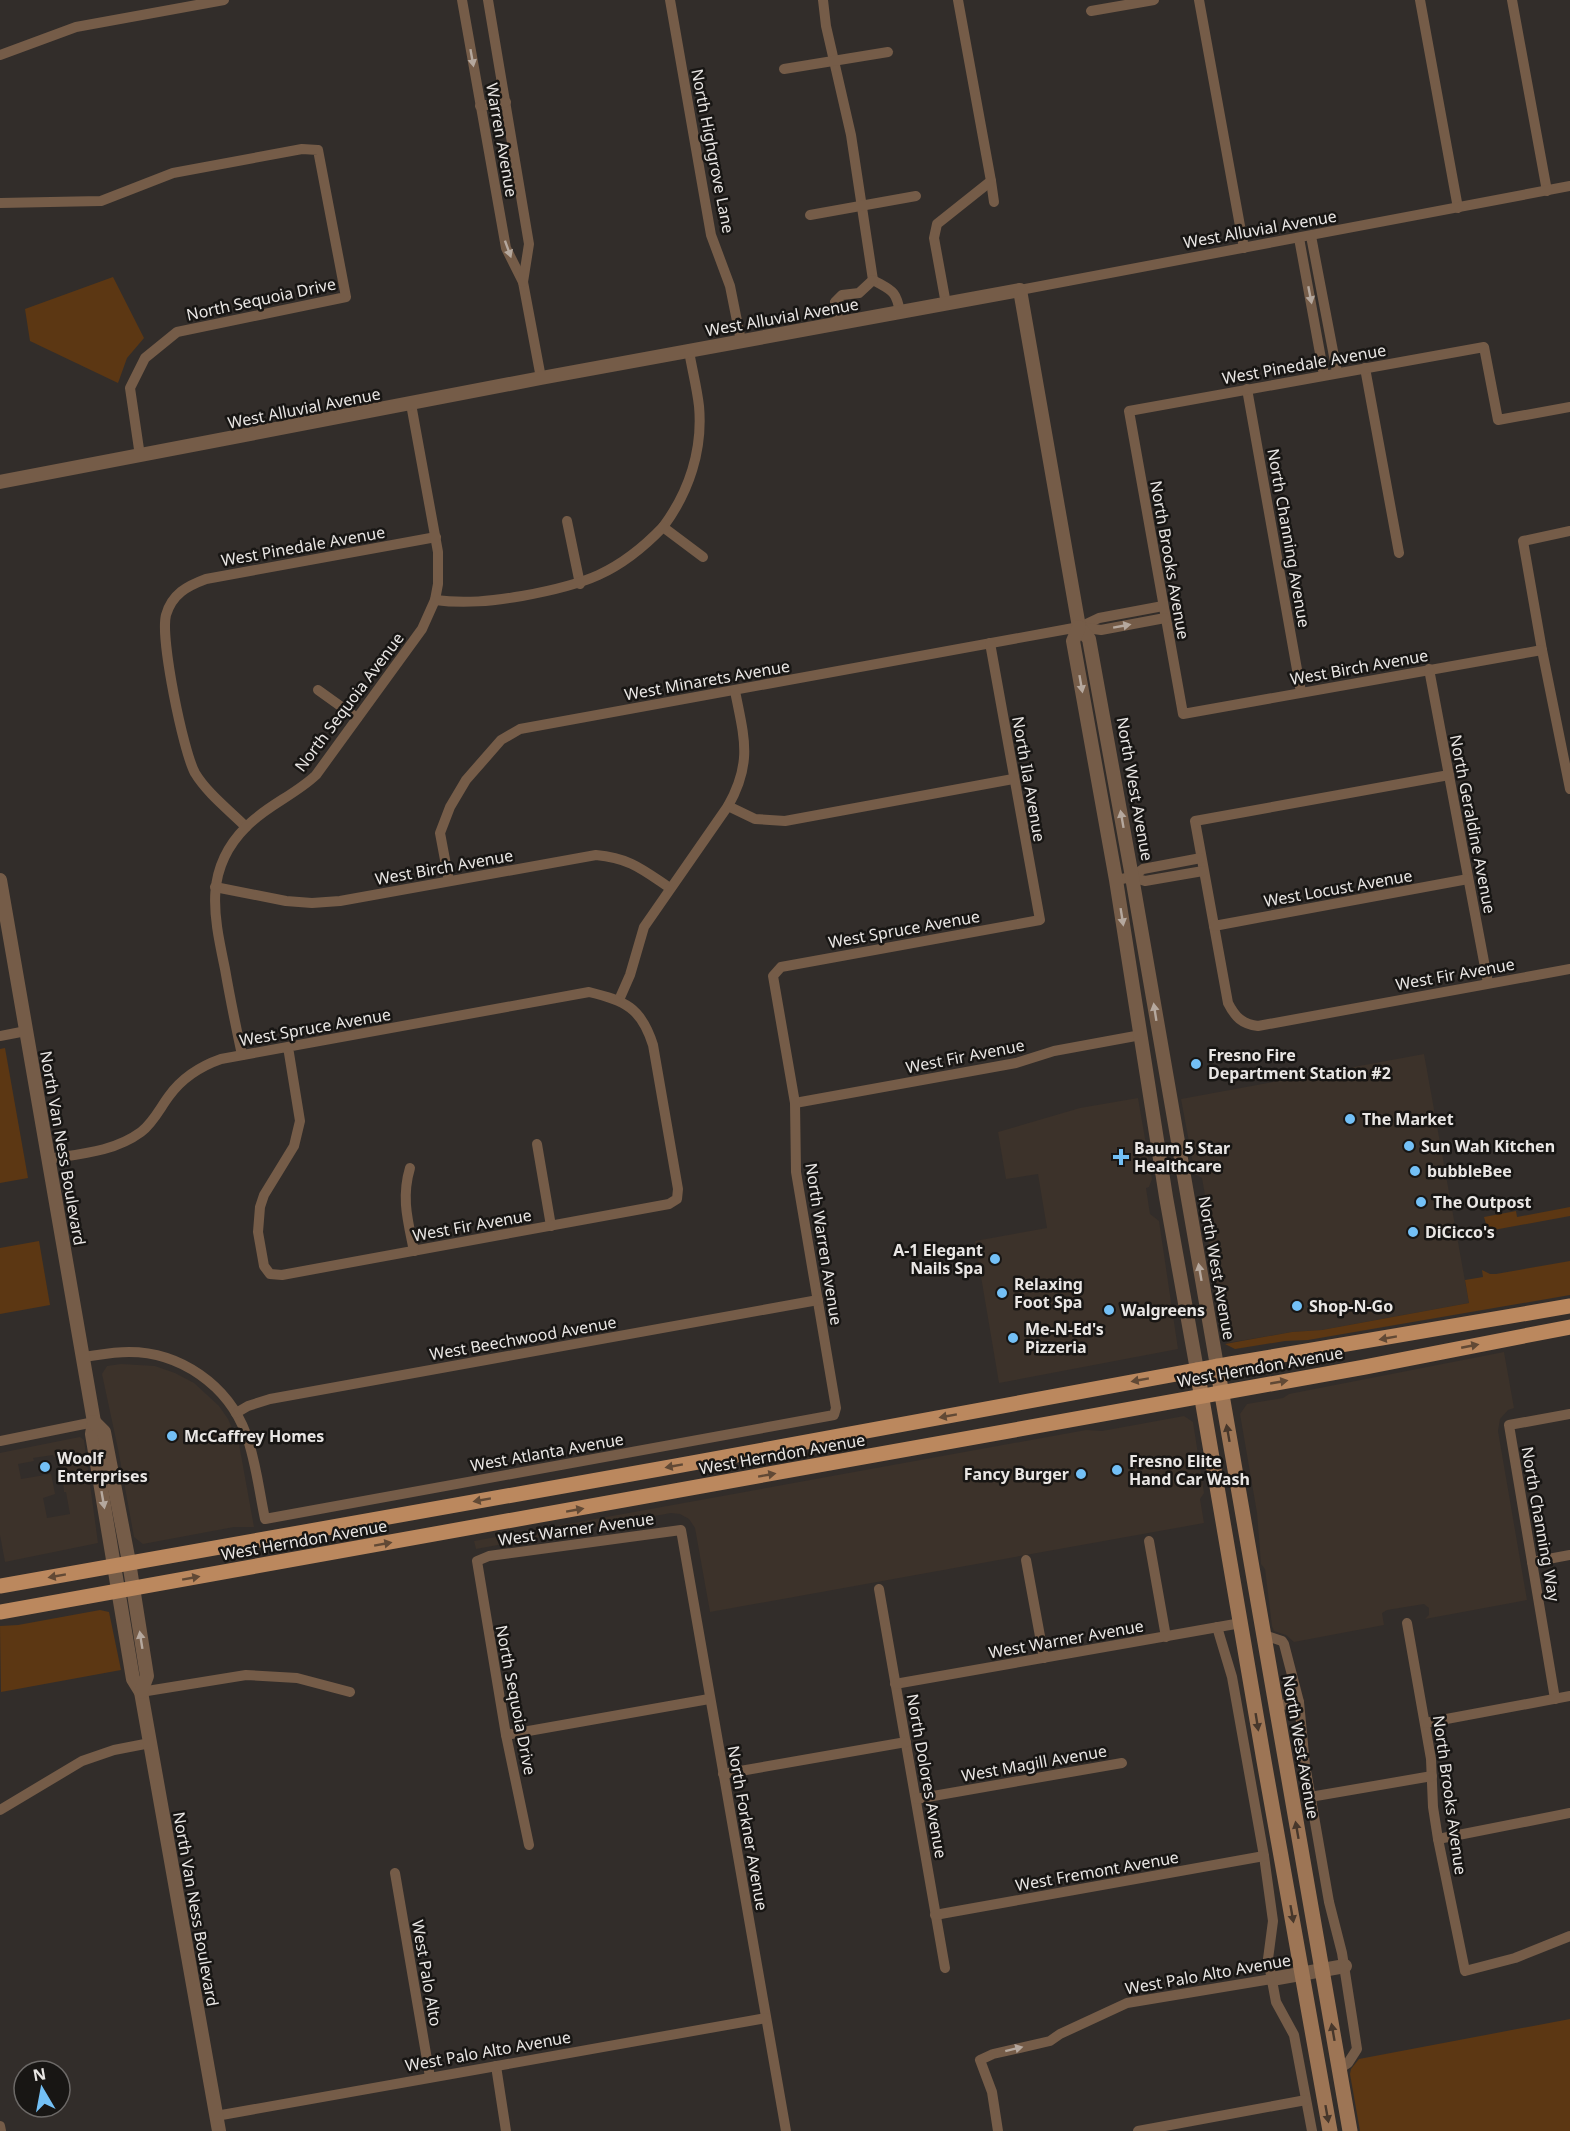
<svg xmlns="http://www.w3.org/2000/svg" width="1570" height="2131" font-family="'Noto Sans',sans-serif">
<style>
.built{fill:#3c322a;fill-rule:evenodd}
.green{fill:#5c3713}
.lines{fill:none;stroke-linecap:round;stroke-linejoin:round}
.minor{stroke:#755c48;stroke-width:10}
.tertiary{stroke:#755c48;stroke-width:14}
.secondary{stroke:#9d7555;stroke-width:15}
.primary{stroke:#bb885e;stroke-width:15}
.oneway{fill:#b5a89e}
.oneway2{fill:#614935}
.oneway3{fill:#47372b}
.poi-dot{fill:#73c0f6;stroke:#181614;stroke-width:2}
.labels{text-anchor:middle;dominant-baseline:central;stroke-width:5;stroke-linejoin:round;paint-order:stroke}
.street-label{font-size:16px;fill:#e9e6e4;stroke:#181614}
.poi-label{font-size:16px;font-weight:bold;fill:#e9e6e4;stroke:#181614;text-anchor:start}
</style>
<rect width="100%" height="100%" fill="#322d2a"/>
<!-- built -->
<g class="built">
<path d="M1424,1054L1469,1303L1322,1330L1292,1332L1227,1343L1202,1208L1206,1201L1202,1178L1195,1174L1181,1099Z"/>
<path d="M1138,1098L1152,1179L1149,1187L1146,1188L1150,1214L1159,1221L1178,1349L999,1383L975,1241L1047,1228L1038,1174L1006,1179L998,1132L1080,1108Z"/>
<path d="M1504,1352L1514,1408L1508,1410L1500,1419L1498,1431L1527,1600L1425,1619L1429,1615V1608L1424,1604L1387,1610L1382,1613L1384,1625L1294,1642L1286,1635L1274,1631L1272,1626L1265,1569L1261,1564L1257,1513L1240,1414L1247,1404L1283,1398L1289,1394Z"/>
<path d="M121,1364L155,1366L175,1373L194,1383L219,1406L228,1419L239,1444L254,1527H234L143,1544L134,1537L118,1449L102,1374L107,1366Z"/>
<path d="M1184,1416L1193,1422L1204,1493L1200,1499L1204,1523L710,1612L695,1528L689,1519L680,1514L671,1513L476,1549L474,1541L1086,1430L1102,1431Z"/>
<path d="M80,1437L84,1440L98,1543L5,1562L0,1535V1453ZM53,1455L54,1457H59L61,1464L64,1492H66L70,1514L47,1518L43,1498L55,1494L51,1474L21,1479L18,1464L34,1461L33,1458Z"/>
</g>
<!-- green -->
<g class="green">
<path d="M113,277L144,338L127,358L118,383L30,341L25,309Z"/>
<path d="M5,1048L28,1178L0,1183V1049Z"/>
<path d="M1570,1207V1216L1488,1231L1484,1217L1516,1211L1517,1217Z"/>
<path d="M39,1241L50,1305L0,1314V1248Z"/>
<path d="M1570,1261V1295L1308,1340L1285,1341L1235,1349L1225,1344L1292,1332L1322,1330L1469,1303L1465,1280L1483,1277L1482,1270L1490,1274H1496Z"/>
<path d="M100,1610L109,1612L121,1670L1,1692L0,1626L18,1625Z"/>
<path d="M1570,2019V2131H1360L1350,2074L1351,2069L1359,2059Z"/>
</g>
<g class="lines">
<!-- minor -->
<g class="minor">
<path d="M462,0L506,248L523,282L541,378"/>
<path d="M488,0L529,244L523,282"/>
<path d="M670,0L711,235L730,286L741,341"/>
<path d="M823,0L826,26L851,135L873,280"/>
<path d="M1199,0L1244,248"/>
<path d="M1420,0L1458,208"/>
<path d="M1512,0L1547,191"/>
<path d="M1091,11L1154,0"/>
<path d="M0,55L76,27L224,0"/>
<path d="M784,69L888,52"/>
<path d="M480,106L506,102"/>
<path d="M991,181L994,202"/>
<path d="M0,203L101,201L173,173L302,149L318,150L346,297L177,332L145,358L130,388L140,456"/>
<path d="M810,215L916,196"/>
<path d="M1311,236L1337,372"/>
<path d="M1299,238L1324,375"/>
<path d="M873,280C892,291 896,290 900,312"/>
<path d="M1020,290L1570,186"/>
<path d="M946,304L934,238L937,224L991,181L958,0"/>
<path d="M839,323L835,302L842,295L859,293L873,280"/>
<path d="M1365,368L1399,553"/>
<path d="M1247,389L1301,692"/>
<path d="M567,521L580,584"/>
<path d="M663,527C689,492 703,450 699,406C697,388 692,369 689,351"/>
<path d="M1570,531L1523,541L1542,650L1570,789"/>
<path d="M435,600C465,604 492,601 522,596C583,585 618,574 663,527L703,557"/>
<path d="M1080,627L1099,618L1163,606"/>
<path d="M1542,650L1183,714L1129,411L1484,347L1498,420L1570,407"/>
<path d="M1429,669L1488,983"/>
<path d="M318,690L357,718"/>
<path d="M1449,775L1195,821L1228,1003C1235,1017 1242,1024 1258,1026L1570,969"/>
<path d="M728,806L755,819L785,821L1013,779"/>
<path d="M246,827C229,810 207,793 195,773C183,751 160,638 166,615C172,594 187,586 206,579L436,537"/>
<path d="M1132,877L1145,881L1203,871"/>
<path d="M1116,880L1132,877L1143,869L1201,858"/>
<path d="M449,881L440,833L450,807L466,780L501,740L520,729L1079,627L1101,630L1165,618"/>
<path d="M215,887L286,901L312,903L340,901L596,855C630,858 643,870 670,888"/>
<path d="M1214,926L1468,879"/>
<path d="M619,1000L630,975L644,927L728,806C753,762 744,737 735,691"/>
<path d="M0,1036L26,1031"/>
<path d="M242,1055C236,1027 230,998 225,969C214,916 203,870 246,827C266,806 295,795 316,775L422,629L435,600L438,584V552L411,404"/>
<path d="M795,1103L1016,1063L1054,1051L1141,1035"/>
<path d="M537,1144L551,1226"/>
<path d="M48,1159C79,1154 114,1152 141,1132C153,1123 160,1108 169,1096C182,1078 201,1066 221,1059L589,992C625,1001 641,1007 653,1045L678,1189L677,1199L669,1204L282,1275L270,1274L264,1266L258,1232L260,1207L264,1195L294,1146L300,1121L288,1047"/>
<path d="M410,1168C401,1198 408,1221 414,1251"/>
<path d="M83,1357C98,1355 113,1352 129,1352C180,1352 228,1385 246,1434C256,1461 259,1491 265,1519L834,1415L836,1408L796,1172L795,1103L773,976L781,967L1040,920L990,643"/>
<path d="M236,1413L248,1406L270,1399L818,1300"/>
<path d="M0,1441L94,1422"/>
<path d="M1149,1541L1166,1637"/>
<path d="M1026,1560L1044,1658"/>
<path d="M1532,1562L1570,1555"/>
<path d="M879,1589L945,1968"/>
<path d="M1407,1623L1431,1759L1433,1807L1438,1839L1465,1971L1515,1958L1570,1936"/>
<path d="M1217,1627L1232,1677L1264,1856L1273,1921L1268,1959L1276,2002L1294,2035L1312,2131"/>
<path d="M1264,1635L1282,1641L1284,1644L1299,1702L1305,1765L1329,1902L1342,1953L1357,2049L1348,2063L1339,2069"/>
<path d="M895,1684L1241,1623"/>
<path d="M141,1692L246,1675L297,1678L350,1692"/>
<path d="M1555,1699L1509,1425L1570,1414"/>
<path d="M1276,1706L1299,1702"/>
<path d="M1425,1723L1570,1696"/>
<path d="M506,1735L709,1699"/>
<path d="M723,1774L906,1742"/>
<path d="M1310,1797L1432,1776"/>
<path d="M916,1799L1122,1763"/>
<path d="M0,1810L82,1761L114,1750L150,1743"/>
<path d="M1438,1839L1570,1813"/>
<path d="M529,1845L506,1735L477,1561L489,1556L681,1530L786,2131"/>
<path d="M395,1873L430,2077"/>
<path d="M935,1915L1264,1856"/>
<path d="M496,2066L506,2131"/>
<path d="M216,2116L766,2018"/>
<path d="M0,2126L1,2131"/>
<path d="M998,2131L992,2092L980,2060L993,2054L1050,2041L1060,2034L1127,2003L1272,1979"/>
<path d="M1138,2131L1306,2100"/>
</g>
<!-- tertiary -->
<g class="tertiary">
<path d="M0,482L541,378L1020,290L1079,627L1089,639L1132,877L1217,1366"/>
<path d="M1079,627L1073,641L1116,880L1166,1197L1197,1370"/>
<path d="M0,880L94,1422L92,1434L133,1679L141,1692L219,2131"/>
<path d="M94,1422L104,1432L129,1562L147,1676L141,1692"/>
<path d="M1272,1979L1345,1966"/>
</g>
<!-- secondary -->
<g class="secondary">
<path d="M1217,1366L1350,2131"/>
<path d="M1197,1370L1264,1761L1330,2131"/>
</g>
<!-- primary -->
<g class="primary">
<path d="M0,1586L676,1466L1230,1364L1570,1306"/>
<path d="M0,1612L1365,1367L1570,1327"/>
</g>
</g>
<!-- one-way arrows -->
<defs><path id="oneway-solid" d="M-6-.8H1V-3.2L6.5 0L1 3.2V.8H-6Z" transform="scale(1.5)"/></defs>
<g class="oneway">
<use href="#oneway-solid" transform="translate(472 58) rotate(80)"/>
<use href="#oneway-solid" transform="translate(508 249) rotate(70)"/>
<use href="#oneway-solid" transform="translate(1310 295) rotate(79)"/>
<use href="#oneway-solid" transform="translate(1122 626) rotate(-10)"/>
<use href="#oneway-solid" transform="translate(1081 684) rotate(80)"/>
<use href="#oneway-solid" transform="translate(1122 819) rotate(-100)"/>
<use href="#oneway-solid" transform="translate(1122 917) rotate(81)"/>
<use href="#oneway-solid" transform="translate(1155 1012) rotate(-99)"/>
<use href="#oneway-solid" transform="translate(1200 1272) rotate(-100)"/>
<use href="#oneway-solid" transform="translate(103 1500) rotate(80)"/>
<use href="#oneway-solid" transform="translate(141 1640) rotate(-99)"/>
<use href="#oneway-solid" transform="translate(1014 2049) rotate(-14)"/>
</g>
<g class="oneway2">
<use href="#oneway-solid" transform="translate(1388 1338) rotate(170)"/>
<use href="#oneway-solid" transform="translate(1470 1346) rotate(-11)"/>
<use href="#oneway-solid" transform="translate(1140 1380) rotate(170)"/>
<use href="#oneway-solid" transform="translate(1279 1382) rotate(-10)"/>
<use href="#oneway-solid" transform="translate(948 1416) rotate(170)"/>
<use href="#oneway-solid" transform="translate(674 1466) rotate(170)"/>
<use href="#oneway-solid" transform="translate(767 1475) rotate(-10)"/>
<use href="#oneway-solid" transform="translate(482 1500) rotate(170)"/>
<use href="#oneway-solid" transform="translate(575 1510) rotate(-10)"/>
<use href="#oneway-solid" transform="translate(383 1544) rotate(-10)"/>
<use href="#oneway-solid" transform="translate(57 1576) rotate(170)"/>
<use href="#oneway-solid" transform="translate(191 1578) rotate(-10)"/>
</g>
<g class="oneway3">
<use href="#oneway-solid" transform="translate(1228 1433) rotate(-100)"/>
<use href="#oneway-solid" transform="translate(1257 1722) rotate(81)"/>
<use href="#oneway-solid" transform="translate(1297 1830) rotate(-100)"/>
<use href="#oneway-solid" transform="translate(1292 1914) rotate(80)"/>
<use href="#oneway-solid" transform="translate(1333 2032) rotate(-100)"/>
<use href="#oneway-solid" transform="translate(1327 2114) rotate(80)"/>
</g>
<!-- markers -->
<g class="poi-dot">
<circle cx="1196" cy="1064" r="6"/>
<circle cx="1350" cy="1119" r="6"/>
<circle cx="1409" cy="1146" r="6"/>
<path d="M1118 1148h6v6h6v6h-6v6h-6v-6h-6v-6h6z"/>
<circle cx="1415" cy="1171" r="6"/>
<circle cx="1421" cy="1202" r="6"/>
<circle cx="1413" cy="1232" r="6"/>
<circle cx="995" cy="1259" r="6"/>
<circle cx="1002" cy="1293" r="6"/>
<circle cx="1297" cy="1306" r="6"/>
<circle cx="1109" cy="1310" r="6"/>
<circle cx="1013" cy="1338" r="6"/>
<circle cx="172" cy="1436" r="6"/>
<circle cx="45" cy="1467" r="6"/>
<circle cx="1117" cy="1470" r="6"/>
<circle cx="1081" cy="1474" r="6"/>
</g>
<g class="labels">
<!-- street labels -->
<g class="street-label">
<text transform="translate(502 140) rotate(80)">Warren Avenue</text>
<text transform="translate(713 151) rotate(79)">North Highgrove Lane</text>
<text transform="translate(1260 229) rotate(-10)">West Alluvial Avenue</text>
<text transform="translate(261 299) rotate(-12)">North Sequoia Drive</text>
<text transform="translate(782 317) rotate(-10)">West Alluvial Avenue</text>
<text transform="translate(1304 364) rotate(-10)">West Pinedale Avenue</text>
<text transform="translate(304 408) rotate(-11)">West Alluvial Avenue</text>
<text transform="translate(1289 538) rotate(80)">North Channing Avenue</text>
<text transform="translate(303 546) rotate(-10)">West Pinedale Avenue</text>
<text transform="translate(1170 560) rotate(80)">North Brooks Avenue</text>
<text transform="translate(1359 667) rotate(-10)">West Birch Avenue</text>
<text transform="translate(707 680) rotate(-10)">West Minarets Avenue</text>
<text transform="translate(349 702) rotate(-53)">North Sequoia Avenue</text>
<text transform="translate(1029 779) rotate(80)">North Ila Avenue</text>
<text transform="translate(1135 789) rotate(80)">North West Avenue</text>
<text transform="translate(1473 824) rotate(79)">North Geraldine Avenue</text>
<text transform="translate(444 867) rotate(-10)">West Birch Avenue</text>
<text transform="translate(1338 888) rotate(-10)">West Locust Avenue</text>
<text transform="translate(904 929) rotate(-10)">West Spruce Avenue</text>
<text transform="translate(1455 974) rotate(-10)">West Fir Avenue</text>
<text transform="translate(315 1027) rotate(-10)">West Spruce Avenue</text>
<text transform="translate(965 1056) rotate(-11)">West Fir Avenue</text>
<text transform="translate(63 1148) rotate(80)">North Van Ness Boulevard</text>
<text transform="translate(472 1225) rotate(-10)">West Fir Avenue</text>
<text transform="translate(824 1244) rotate(81)">North Warren Avenue</text>
<text transform="translate(1217 1268) rotate(80)">North West Avenue</text>
<text transform="translate(523 1338) rotate(-10)">West Beechwood Avenue</text>
<text transform="translate(1260 1367) rotate(-10)">West Herndon Avenue</text>
<text transform="translate(547 1452) rotate(-10)">West Atlanta Avenue</text>
<text transform="translate(782 1454) rotate(-10)">West Herndon Avenue</text>
<text transform="translate(1541 1524) rotate(80)">North Channing Way</text>
<text transform="translate(576 1529) rotate(-8)">West Warner Avenue</text>
<text transform="translate(304 1540) rotate(-10)">West Herndon Avenue</text>
<text transform="translate(1066 1639) rotate(-10)">West Warner Avenue</text>
<text transform="translate(516 1700) rotate(79)">North Sequoia Drive</text>
<text transform="translate(1301 1747) rotate(80)">North West Avenue</text>
<text transform="translate(1034 1763) rotate(-10)">West Magill Avenue</text>
<text transform="translate(927 1776) rotate(80)">North Dolores Avenue</text>
<text transform="translate(1450 1795) rotate(82)">North Brooks Avenue</text>
<text transform="translate(748 1828) rotate(80)">North Forkner Avenue</text>
<text transform="translate(1097 1871) rotate(-10)">West Fremont Avenue</text>
<text transform="translate(196 1909) rotate(80)">North Van Ness Boulevard</text>
<text transform="translate(427 1973) rotate(80)">West Palo Alto</text>
<text transform="translate(1208 1974) rotate(-10)">West Palo Alto Avenue</text>
<text transform="translate(488 2051) rotate(-10)">West Palo Alto Avenue</text>
</g>
<!-- poi labels -->
<g class="poi-label">
<text x="1208" y="1055">Fresno Fire<tspan x="1208" dy="18">Department Station #2</tspan></text>
<text x="1362" y="1119">The Market</text>
<text x="1421" y="1146">Sun Wah Kitchen</text>
<text x="1134" y="1148">Baum 5 Star<tspan x="1134" dy="18">Healthcare</tspan></text>
<text x="1427" y="1171">bubbleBee</text>
<text x="1433" y="1202">The Outpost</text>
<text x="1425" y="1232">DiCicco's</text>
<text x="983" y="1250" text-anchor="end">A-1 Elegant<tspan x="983" dy="18">Nails Spa</tspan></text>
<text x="1014" y="1284">Relaxing<tspan x="1014" dy="18">Foot Spa</tspan></text>
<text x="1309" y="1306">Shop-N-Go</text>
<text x="1121" y="1310">Walgreens</text>
<text x="1025" y="1329">Me-N-Ed's<tspan x="1025" dy="18">Pizzeria</tspan></text>
<text x="184" y="1436">McCaffrey Homes</text>
<text x="57" y="1458">Woolf<tspan x="57" dy="18">Enterprises</tspan></text>
<text x="1129" y="1461">Fresno Elite<tspan x="1129" dy="18">Hand Car Wash</tspan></text>
<text x="1069" y="1474" text-anchor="end">Fancy Burger</text>
</g>
</g>
<!-- north arrow -->
<g transform="translate(42 2089) rotate(350)"><circle r="28" fill="#181614" stroke="#6c6967" stroke-width="1.5"/>
<path d="M0-4.5L10 22L0 15L-10 22Z" fill="#73c0f6"/>
<text y="-9" font-size="16" font-weight="bold" text-anchor="middle" fill="#e9e6e4">N</text>
</g>
</svg>
